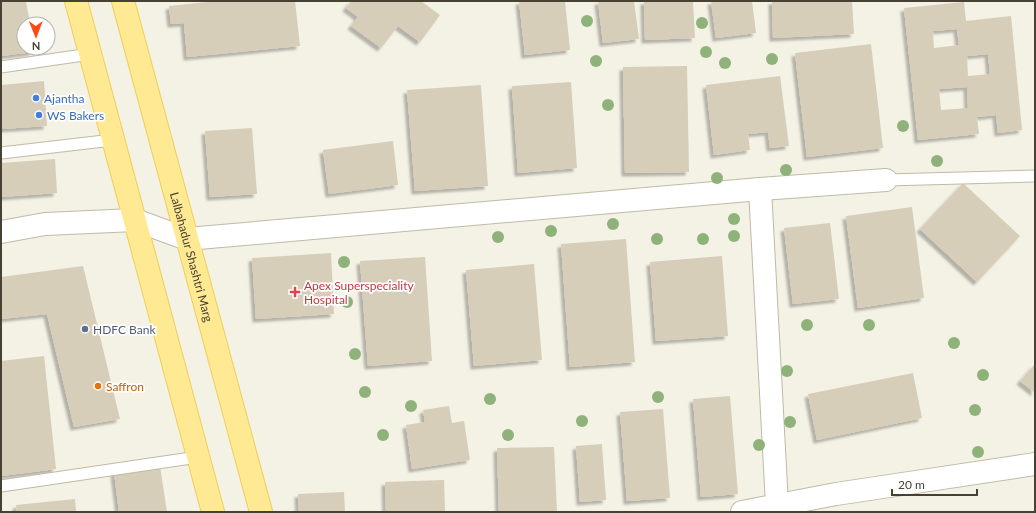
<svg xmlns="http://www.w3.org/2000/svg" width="1036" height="513" font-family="Lato,sans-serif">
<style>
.building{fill:#d7ceb9;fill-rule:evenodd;filter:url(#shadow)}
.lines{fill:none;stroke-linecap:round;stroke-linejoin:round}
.service-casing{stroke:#c0baa6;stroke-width:13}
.minor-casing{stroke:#c0baa6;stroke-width:24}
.primary-casing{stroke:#eecf58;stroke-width:24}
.service{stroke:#fff;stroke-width:11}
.minor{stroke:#fff;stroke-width:22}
.primary{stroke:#ffea93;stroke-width:22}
.tree{fill:#8fb27a}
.shop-dot{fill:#3f7fe0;stroke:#fff;stroke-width:1.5}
.health-dot{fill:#e0444e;stroke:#fff;stroke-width:1.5}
.service-dot{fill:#5c6f8a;stroke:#fff;stroke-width:1.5}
.food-dot{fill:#e8710a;stroke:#fff;stroke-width:1.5}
.labels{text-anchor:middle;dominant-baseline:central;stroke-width:3.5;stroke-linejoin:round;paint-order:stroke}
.shop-label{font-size:12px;fill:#366cbe;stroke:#fff;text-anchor:start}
.street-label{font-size:12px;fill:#474134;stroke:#fff}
.health-label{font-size:12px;fill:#be3a42;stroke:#fff;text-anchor:start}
.service-label{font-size:12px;fill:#4e5e75;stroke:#fff;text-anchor:start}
.food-label{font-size:12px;fill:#c56008;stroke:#fff;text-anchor:start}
</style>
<defs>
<filter id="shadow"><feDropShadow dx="-3.5" dy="3.5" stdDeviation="1" flood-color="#0004"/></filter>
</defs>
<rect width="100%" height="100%" fill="#f4f1e5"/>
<!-- building -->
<g class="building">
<path d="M1,1H26L30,24H24V48H33V52L1,56Z"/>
<path d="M217,1H295L300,46L187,57L184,23L171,24L169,6Z"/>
<path d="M351,1H421L440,15L420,42L398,26L381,48L351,26L358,17L346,8Z"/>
<path d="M519,1H565L570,50L525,55Z"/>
<path d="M598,1H634L639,39L603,43Z"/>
<path d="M644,1H693L695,38L645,40Z"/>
<path d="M711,1H752L756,33L716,38Z"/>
<path d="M772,1H852L854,34L773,38Z"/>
<path d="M964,2L966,21L1011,16L1022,130L998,133L996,115L977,117L979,134L918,140L904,8ZM957,29L959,45L934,48L933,31ZM988,54L990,74L968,76L967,56ZM967,87L968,108L941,110L939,89Z"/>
<path d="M871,44L883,148L807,157L795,53Z"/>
<path d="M687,66L689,172L625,173L623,67Z"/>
<path d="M780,76L789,146L770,148L768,132L748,134L750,150L714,155L706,85Z"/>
<path d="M44,81L47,126L1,129V85Z"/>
<path d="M571,82L577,168L518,173L512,86Z"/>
<path d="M481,85L488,186L415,191L407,90Z"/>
<path d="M252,128L257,194L210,197L205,131Z"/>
<path d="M393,141L398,185L329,194L323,150Z"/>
<path d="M55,159L57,193L1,197V163Z"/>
<path d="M963,183L1020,236L977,282L920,229Z"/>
<path d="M912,207L924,298L858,308L846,216Z"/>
<path d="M830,223L839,299L793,304L784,228Z"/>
<path d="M626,239L635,362L570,367L561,244Z"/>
<path d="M331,253L334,314L256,319L252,258Z"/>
<path d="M722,256L728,336L656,341L650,262Z"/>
<path d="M425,257L432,361L368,366L360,261Z"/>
<path d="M534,264L542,360L474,366L466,270Z"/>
<path d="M83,266L120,419L74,427L47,314L1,319V277Z"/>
<path d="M44,356L56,469L1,476V361Z"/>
<path d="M1035,364V393L1020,381Z"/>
<path d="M913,373L922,418L817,440L808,394Z"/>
<path d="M730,396L738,494L701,497L693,399Z"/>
<path d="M449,406L452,423L464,421L470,460L412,469L406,425L425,422L423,410Z"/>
<path d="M663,409L670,498L627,501L620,412Z"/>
<path d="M602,444L606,500L580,502L576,446Z"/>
<path d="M554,447L557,512H499L497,448Z"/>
<path d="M160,466L167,512H119L114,472Z"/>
<path d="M444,480L445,512H386L385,482Z"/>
<path d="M344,492L345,512H299L298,494Z"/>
<path d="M75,499L76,512H17L16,505Z"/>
</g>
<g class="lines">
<defs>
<g id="service">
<path d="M1,67L90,54"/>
<path d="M1,153L113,140"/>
<path d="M886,180L1035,176"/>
<path d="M1,486L198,457"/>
</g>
<g id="minor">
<path d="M760,189L777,505"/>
<path d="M1,232L45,224L135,220L187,239L760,189L886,180"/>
<path d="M742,512L836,494L1035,464"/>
</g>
<g id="primary">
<path d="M76,1L213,512"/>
<path id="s1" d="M123,1L261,512"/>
</g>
</defs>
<!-- service casing -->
<use href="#service" class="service-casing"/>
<!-- minor casing -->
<use href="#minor" class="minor-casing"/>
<!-- primary casing -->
<use href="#primary" class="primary-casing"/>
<!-- service -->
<use href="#service" class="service"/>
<!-- minor -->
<use href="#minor" class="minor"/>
<!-- primary -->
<use href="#primary" class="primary"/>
</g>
<!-- trees -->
<g class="tree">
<circle cx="587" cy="21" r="6"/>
<circle cx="702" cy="23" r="6"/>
<circle cx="706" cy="52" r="6"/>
<circle cx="772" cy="59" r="6"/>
<circle cx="596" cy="61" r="6"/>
<circle cx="725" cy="63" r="6"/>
<circle cx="608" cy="105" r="6"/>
<circle cx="903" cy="126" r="6"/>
<circle cx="937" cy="161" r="6"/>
<circle cx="786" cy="170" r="6"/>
<circle cx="717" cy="178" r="6"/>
<circle cx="734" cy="219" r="6"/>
<circle cx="613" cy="224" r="6"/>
<circle cx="551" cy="231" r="6"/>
<circle cx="734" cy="236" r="6"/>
<circle cx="498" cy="237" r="6"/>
<circle cx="657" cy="239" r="6"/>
<circle cx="703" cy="239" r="6"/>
<circle cx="344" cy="262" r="6"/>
<circle cx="347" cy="302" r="6"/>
<circle cx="807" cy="325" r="6"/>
<circle cx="869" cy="325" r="6"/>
<circle cx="954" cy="343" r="6"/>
<circle cx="355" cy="354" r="6"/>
<circle cx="787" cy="371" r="6"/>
<circle cx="983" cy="375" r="6"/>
<circle cx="365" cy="392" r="6"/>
<circle cx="658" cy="397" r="6"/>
<circle cx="490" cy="399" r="6"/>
<circle cx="411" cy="406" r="6"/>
<circle cx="975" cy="410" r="6"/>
<circle cx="582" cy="421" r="6"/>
<circle cx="790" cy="422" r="6"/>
<circle cx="383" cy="435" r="6"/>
<circle cx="508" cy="435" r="6"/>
<circle cx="759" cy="445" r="6"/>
<circle cx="978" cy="452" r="6"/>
</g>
<!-- markers -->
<g class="shop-dot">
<circle cx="36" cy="98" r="4"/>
<circle cx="39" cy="115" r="4"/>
</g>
<path class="health-dot" d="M293 286h4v4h4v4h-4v4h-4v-4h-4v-4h4z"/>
<circle class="service-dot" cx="85" cy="329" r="4"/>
<circle class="food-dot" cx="98" cy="386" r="4"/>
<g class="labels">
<!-- shop labels -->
<g class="shop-label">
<text x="44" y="98">Ajantha</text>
<text x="47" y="115">WS Bakers</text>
</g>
<!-- street labels -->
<g class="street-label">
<text stroke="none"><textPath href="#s1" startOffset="265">Lalbahadur Shashtri Marg</textPath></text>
</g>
<!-- health labels -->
<g class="health-label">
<text x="304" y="285">Apex Superspeciality<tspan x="304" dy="14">Hospital</tspan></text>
</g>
<!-- service labels -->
<g class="service-label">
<text x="93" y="329">HDFC Bank</text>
</g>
<!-- food labels -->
<g class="food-label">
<text x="106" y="386">Saffron</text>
</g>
</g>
<!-- border -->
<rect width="1036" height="513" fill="none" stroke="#474134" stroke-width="4"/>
<!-- north arrow -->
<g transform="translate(36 36) rotate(179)"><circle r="19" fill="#ffffff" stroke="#b5b3ae"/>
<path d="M0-3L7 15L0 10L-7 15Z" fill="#ff4a11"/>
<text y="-6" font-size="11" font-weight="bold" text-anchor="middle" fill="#474134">N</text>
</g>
<!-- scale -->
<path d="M892 489v6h85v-6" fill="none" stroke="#474134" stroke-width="2"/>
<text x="898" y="489" font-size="12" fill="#474134" stroke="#ffffff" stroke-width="3" paint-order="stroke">20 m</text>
</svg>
